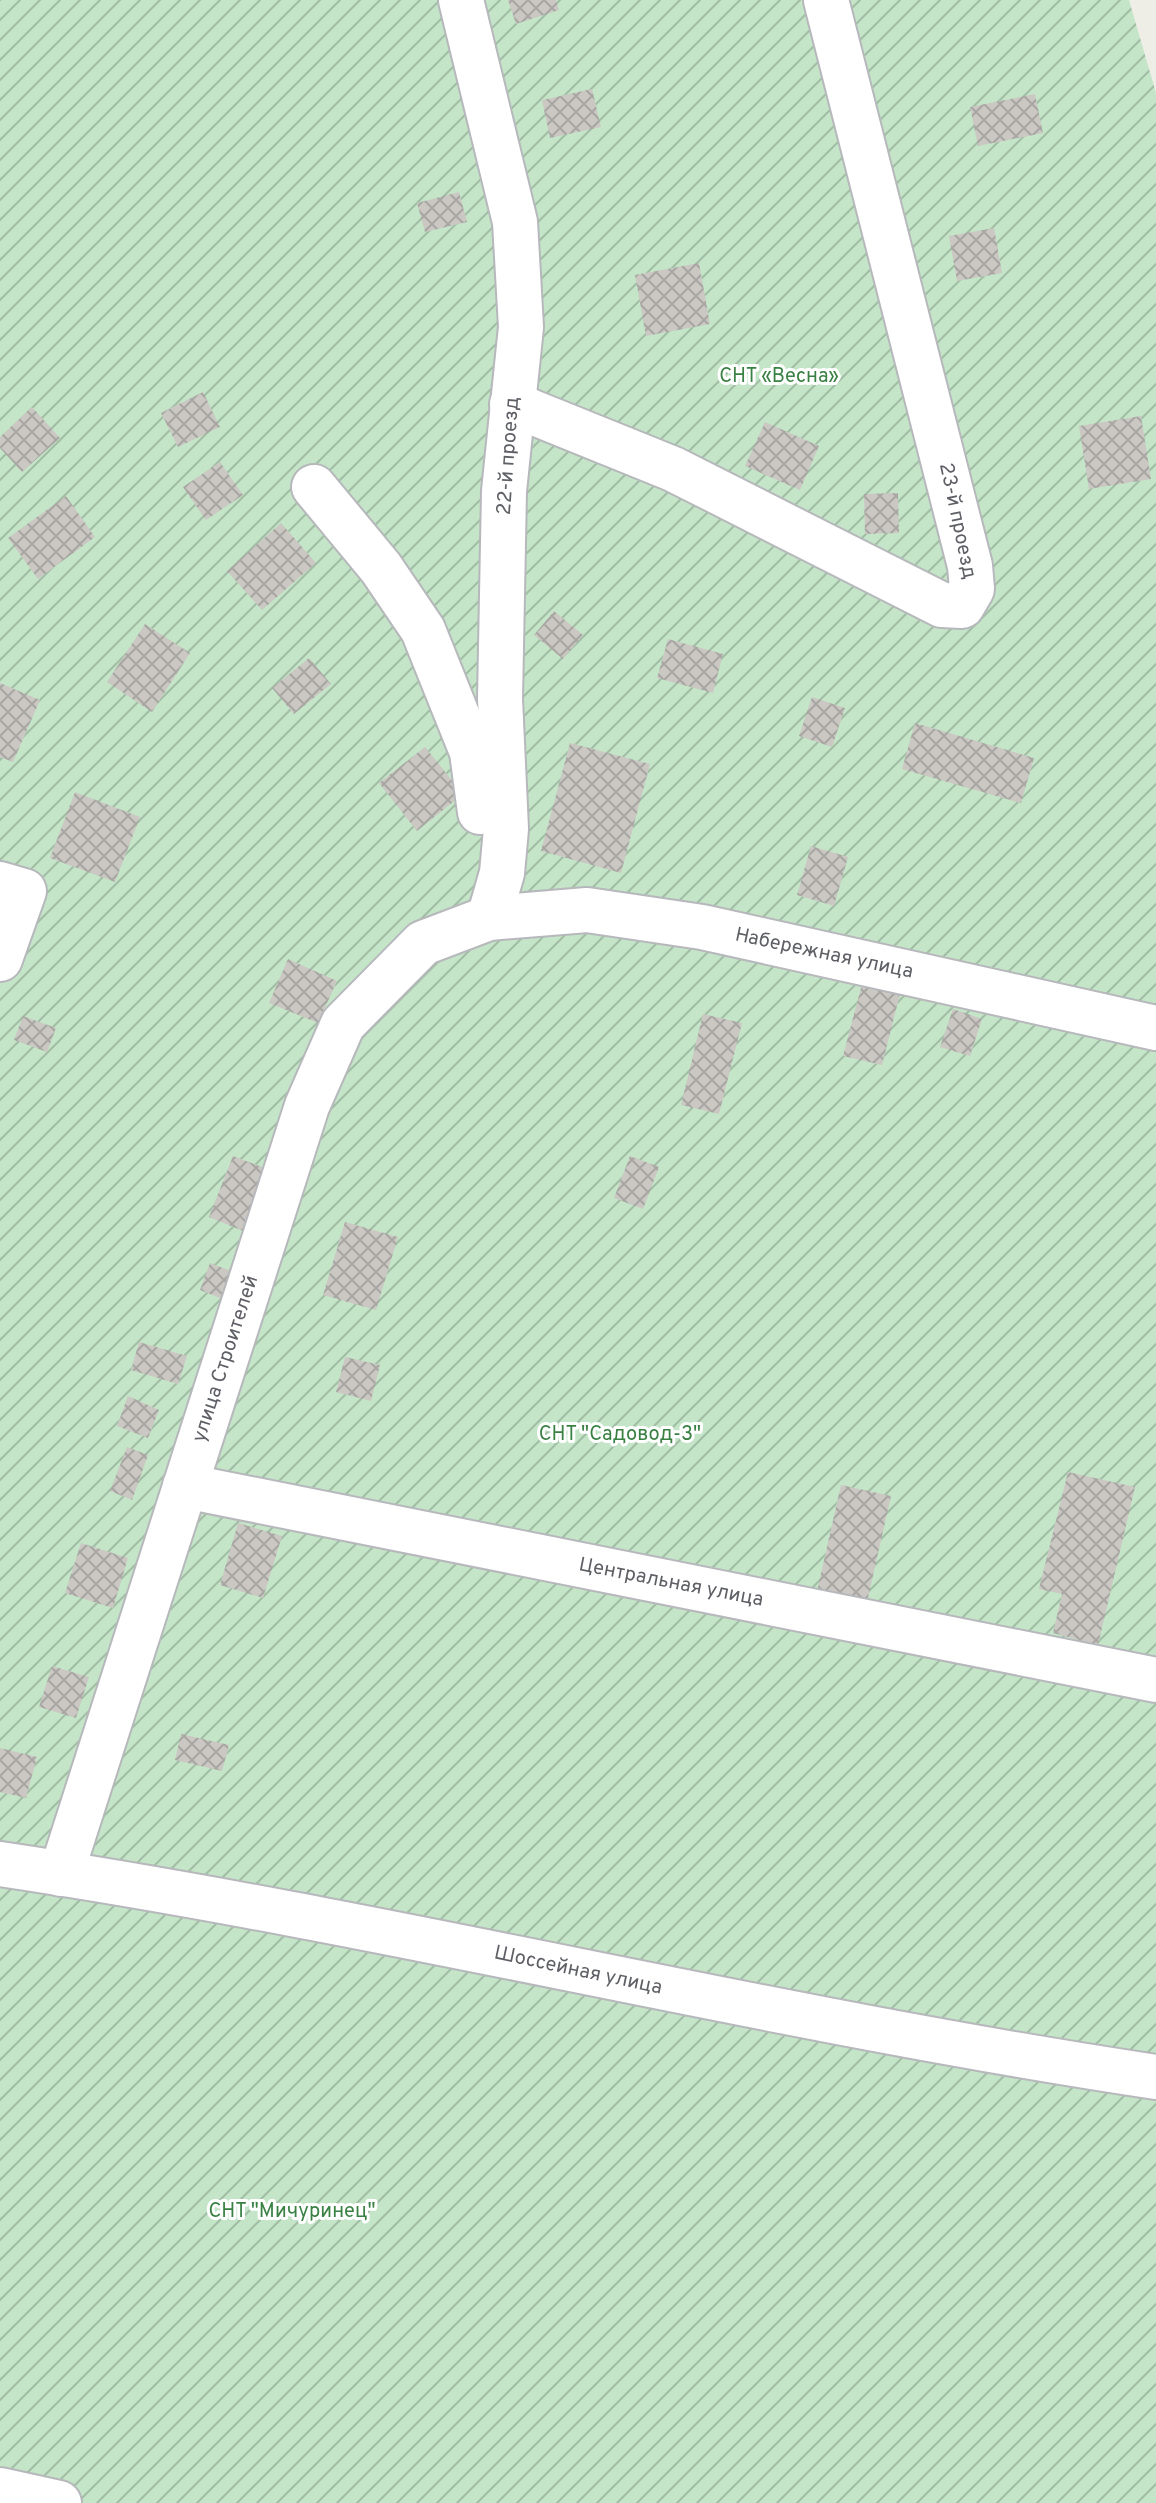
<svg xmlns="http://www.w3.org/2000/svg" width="1156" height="2503" font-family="Overpass,sans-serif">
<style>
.garden{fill:url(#garden-furrows)}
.building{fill:url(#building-cross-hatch)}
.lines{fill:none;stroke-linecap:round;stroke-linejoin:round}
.minor-casing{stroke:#b6b8bc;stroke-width:48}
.minor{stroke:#fff;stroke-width:44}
.labels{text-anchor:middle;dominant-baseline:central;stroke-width:6;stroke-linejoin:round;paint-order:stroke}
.park-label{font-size:20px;fill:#398143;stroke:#fff}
.street-label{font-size:20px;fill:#5e6066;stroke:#fff}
</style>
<defs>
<pattern id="garden-furrows" width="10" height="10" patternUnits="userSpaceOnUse" patternTransform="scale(2)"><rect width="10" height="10" fill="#c4e5c7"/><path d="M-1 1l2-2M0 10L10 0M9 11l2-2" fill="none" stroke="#a2bda5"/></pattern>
<pattern id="building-cross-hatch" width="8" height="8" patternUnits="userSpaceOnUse" patternTransform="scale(2)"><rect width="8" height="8" fill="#cbc8c3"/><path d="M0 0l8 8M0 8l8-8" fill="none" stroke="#a8a6a2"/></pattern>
</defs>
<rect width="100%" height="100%" fill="#efeee6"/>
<!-- garden -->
<path class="garden" d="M0,0H1129L1156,93V2503H0Z"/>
<!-- building -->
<g class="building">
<path d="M508,0H556L559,10L516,24Z"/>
<path d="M592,89L601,127L550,138L542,100Z"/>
<path d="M1035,94L1043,133L978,146L970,107Z"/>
<path d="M459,192L467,222L425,232L417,203Z"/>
<path d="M994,228L1002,273L957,281L949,236Z"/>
<path d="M699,263L710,324L646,336L635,275Z"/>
<path d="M203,392L220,427L178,447L161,413Z"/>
<path d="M32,407L60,438L22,472L0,448V437Z"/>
<path d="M1141,416L1151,479L1089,489L1079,426Z"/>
<path d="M765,422L819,446L800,490L745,466Z"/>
<path d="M220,462L243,495L206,520L183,487Z"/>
<path d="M898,493L899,533L865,534L864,494Z"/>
<path d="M66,496L95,537L38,579L8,538Z"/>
<path d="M281,523L316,563L262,610L227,571Z"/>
<path d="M554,611L583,635L563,659L534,635Z"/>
<path d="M145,624L190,653L152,712L107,682Z"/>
<path d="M668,639L723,654L713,693L657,678Z"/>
<path d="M309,658L331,684L294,714L272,688Z"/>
<path d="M0,683L40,700L13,762L0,757Z"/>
<path d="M812,697L845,708L832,747L799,736Z"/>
<path d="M915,723L1034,758L1021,803L902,769Z"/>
<path d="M570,743L650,764L621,873L541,851Z"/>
<path d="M425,747L463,794L417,831L379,783Z"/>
<path d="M75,792L140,817L115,882L50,858Z"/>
<path d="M811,846L848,857L834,906L797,895Z"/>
<path d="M288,959L337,981L318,1023L269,1003Z"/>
<path d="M862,984L900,994L882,1065L843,1056Z"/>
<path d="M953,1009L982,1019L970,1056L940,1047Z"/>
<path d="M703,1014L742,1023L719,1114L681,1105Z"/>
<path d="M23,1016L56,1028L47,1052L14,1040Z"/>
<path d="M233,1156L267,1169L243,1231L209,1217Z"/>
<path d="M630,1156L659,1167L643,1209L614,1198Z"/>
<path d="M345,1222L398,1237L376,1310L323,1295Z"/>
<path d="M210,1263L241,1275L230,1302L200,1290Z"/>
<path d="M139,1342L187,1356L178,1384L131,1370Z"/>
<path d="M345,1357L380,1365L371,1401L336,1392Z"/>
<path d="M128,1396L159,1410L148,1438L117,1426Z"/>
<path d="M127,1447L148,1455L132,1500L110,1491Z"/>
<path d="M1068,1472L1135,1487L1098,1645L1053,1633L1062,1594L1039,1589Z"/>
<path d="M841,1485L891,1496L865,1611L815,1600Z"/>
<path d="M238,1523L282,1536L263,1598L220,1585Z"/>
<path d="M81,1543L128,1558L113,1608L65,1593Z"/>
<path d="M52,1666L89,1677L76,1718L39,1707Z"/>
<path d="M181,1734L229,1745L222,1771L175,1760Z"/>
<path d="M0,1748L37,1757L26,1798L0,1792Z"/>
</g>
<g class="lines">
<defs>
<g id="minor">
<path d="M461,0L515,222L521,327L504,491L500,699L506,829L502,873L489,918"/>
<path d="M512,404L673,469L942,605L962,606L972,589L970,566L826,0"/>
<path d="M314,487L381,568L423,630L472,752L480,812"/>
<path d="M0,884L24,891L0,959"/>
<path d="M185,1486L1156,1680"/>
<path d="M0,1864C388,1922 768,2019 1156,2077"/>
<path d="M61,1874L307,1106L343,1024L423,943L489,918L587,910L702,927L1156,1028"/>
<path d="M0,2490L59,2503"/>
</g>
</defs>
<!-- minor casing -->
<use href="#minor" class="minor-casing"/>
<!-- minor -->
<use href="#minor" class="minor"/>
</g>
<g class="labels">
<!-- park labels -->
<g class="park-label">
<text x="779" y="377">СНТ «Весна»</text>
<text x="620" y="1435">СНТ "Садовод-3"</text>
<text x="292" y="2212">СНТ "Мичуринец"</text>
</g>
<!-- street labels -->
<g class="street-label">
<text transform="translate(509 456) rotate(-86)">22-й проезд</text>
<text transform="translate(957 521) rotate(78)">23-й проезд</text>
<text transform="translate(824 954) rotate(12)">Набережная улица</text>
<text transform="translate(226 1359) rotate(-72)">улица Строителей</text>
<text transform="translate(671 1583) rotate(11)">Центральная улица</text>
<text transform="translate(578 1971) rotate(12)">Шоссейная улица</text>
</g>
</g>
</svg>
